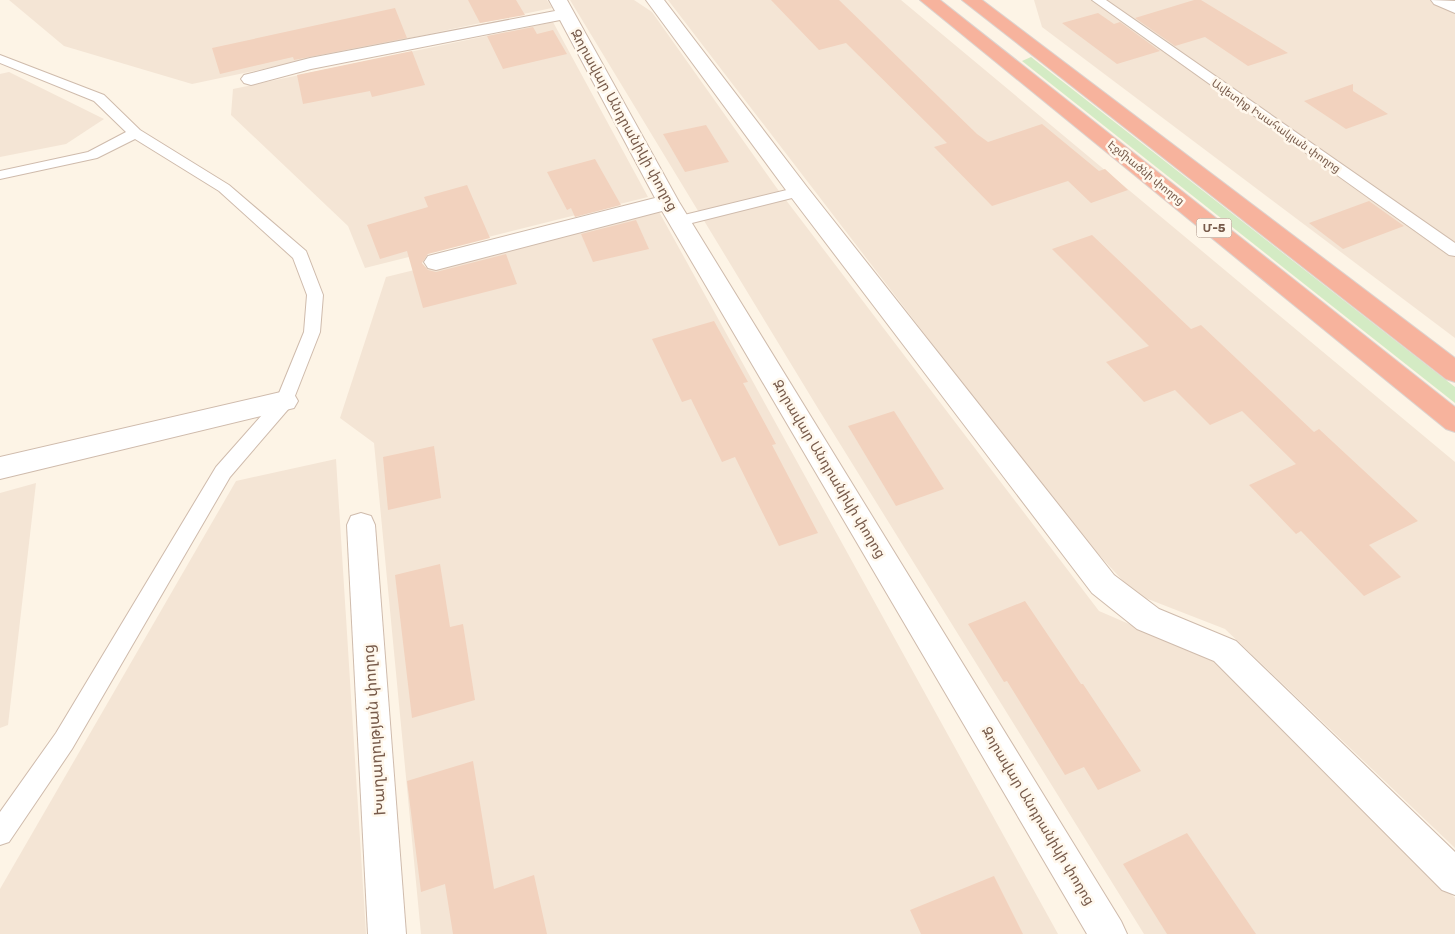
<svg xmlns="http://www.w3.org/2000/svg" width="1455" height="934" font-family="Rubik,'Noto Sans Armenian',sans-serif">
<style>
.residential{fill:#f4e5d5}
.green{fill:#d4ebc4}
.building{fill:#f2d2be}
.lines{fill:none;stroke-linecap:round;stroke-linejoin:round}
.lane-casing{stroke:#cfbbac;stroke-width:2}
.street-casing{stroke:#cfbbac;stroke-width:2}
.highway-casing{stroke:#dcd4d0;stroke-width:2}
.lane{fill:#fff;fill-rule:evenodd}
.street{fill:#fff;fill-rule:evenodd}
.highway{fill:#f7b39d;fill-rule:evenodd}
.labels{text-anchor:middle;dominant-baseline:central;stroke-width:5;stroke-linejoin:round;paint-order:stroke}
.far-street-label{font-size:11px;fill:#775a4a;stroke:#fff8ed}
.shield{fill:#fff8ed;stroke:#a0897b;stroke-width:1}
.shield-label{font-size:12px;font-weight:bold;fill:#775a4a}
.street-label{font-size:14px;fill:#775a4a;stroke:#fff8ed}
.near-street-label{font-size:16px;fill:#775a4a;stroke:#fff8ed}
</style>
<rect width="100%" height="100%" fill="#fdf4e6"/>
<!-- residential -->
<g class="residential">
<path d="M9,0H547L552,8L192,84L64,46Z"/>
<path d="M570,0H634L652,12L776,187L1099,611L1215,661L1455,898V934H1144L819,410Z"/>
<path d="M668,0H901L1455,462V848L1225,629L1135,594L1069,522Z"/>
<path d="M1034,0H1431L1455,13V338L1042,27Z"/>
<path d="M553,22L648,197L365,268L348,226L231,115L233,89Z"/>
<path d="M9,72L104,119L66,144L0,157V74Z"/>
<path d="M658,210L1058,934H421L374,443L340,418L386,277Z"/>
<path d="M336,459L366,934H0V889L236,481Z"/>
<path d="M36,483L8,725L0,728V493Z"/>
</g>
<!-- green -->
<path class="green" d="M1031,57L1455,387V403L1022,61Z"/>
<!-- building -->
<g class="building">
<path d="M468,0H516L525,15L480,23Z"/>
<path d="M771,0H839L977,134L988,142L1042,124L1099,171L1105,169L1128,190L1091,203L1068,181L992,206L934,147L947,143L846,43L819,50Z"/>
<path d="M1194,0H1201L1288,53L1248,66L1205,37L1175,46L1135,18Z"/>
<path d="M395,8L407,38L294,60L293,57L220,74L212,48Z"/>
<path d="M1098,13L1114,24L1120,22L1160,51L1117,64L1062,23Z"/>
<path d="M533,27L537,34L553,30L567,54L503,69L487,36Z"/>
<path d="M412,51L425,85L372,97L370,91L303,104L297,75Z"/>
<path d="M1353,84V91L1388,114L1346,129L1304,101Z"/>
<path d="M706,125L729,162L685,172L663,134Z"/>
<path d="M595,159L621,205L575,217L571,208L567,210L547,172Z"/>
<path d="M467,185L490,238L428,254L422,263L428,270L436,272L506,254L517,284L423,308L407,251L380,259L367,225L428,207L424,197Z"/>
<path d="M1369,201L1404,226L1343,249L1309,223Z"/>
<path d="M636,220L649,249L593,262L581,234Z"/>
<path d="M1092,235L1191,329L1201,325L1314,432L1319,429L1418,521L1369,545L1401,577L1364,596L1301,531L1296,534L1249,485L1296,464L1242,411L1210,425L1175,390L1144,402L1106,362L1149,346L1052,249Z"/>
<path d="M714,321L748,382L743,383L776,444L772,445L818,533L779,546L735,457L722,462L691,399L682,402L652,339Z"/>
<path d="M894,411L944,489L896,506L848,426Z"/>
<path d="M434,446L441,498L388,510L383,457Z"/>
<path d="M440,564L450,627L463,624L475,700L412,718L395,575Z"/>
<path d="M1025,601L1081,684H1083L1141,771L1098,790L1084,767L1065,775L1007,681L1004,682L968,624Z"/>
<path d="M473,761L494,889L534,875L547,934H453L445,884L421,892L407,781Z"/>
<path d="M1187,833L1256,934H1167L1123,864Z"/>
<path d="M994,876L1023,934H921L910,910Z"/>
</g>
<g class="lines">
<defs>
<g id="lane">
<path d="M1092,0H1106L1455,243V256L1449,255Z"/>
<path d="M0,55L104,95L140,130L229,185L306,251L323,295L320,332L291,406L230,477L72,749L9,842L0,845V812L56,733L216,467L277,398L304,332L307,295L293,258L219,191L135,139L97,158L0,179V171L88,152L126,132L94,101L0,63Z"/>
<path d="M799,187L804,189L806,192L804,195L680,226L672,221L680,216Z"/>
</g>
<g id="street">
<path d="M549,0H567L679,202L1121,921L1127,934H1087L662,211L436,270L428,268L424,262L428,256L655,198L560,20L311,69L251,85L244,83L241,79L244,75L310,58L555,11Z"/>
<path d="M646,0H664L807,187L1114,575L1159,609L1236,641L1455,852V895L1442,890L1214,661L1137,629L1092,593L791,197Z"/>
<path d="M1431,0L1455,1V13L1434,4Z"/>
<path d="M285,391L294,394L298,401L294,408L0,479V457Z"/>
<path d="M361,513L371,516L375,525L406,934H368L347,525L351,516Z"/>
</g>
<g id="highway">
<path d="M920,0H940L1455,407V432L1446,429Z"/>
<path d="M962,0H982L1455,358V382L1446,379Z"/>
</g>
</defs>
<!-- lane casing -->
<use href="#lane" class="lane-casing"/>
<!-- street casing -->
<use href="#street" class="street-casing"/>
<!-- highway casing -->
<use href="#highway" class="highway-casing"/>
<!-- lane -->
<use href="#lane" class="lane"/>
<!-- street -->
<use href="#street" class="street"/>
<!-- highway -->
<use href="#highway" class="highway"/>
</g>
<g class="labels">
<!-- far-street labels -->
<g class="far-street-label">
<text transform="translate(1276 126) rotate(35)">Ավետիք Իսահակյան փողոց</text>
<text transform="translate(1146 173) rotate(39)">Էջմիածնի փողոց</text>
</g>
<!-- shield labels -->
<rect class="shield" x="1196.5" y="218.5" width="35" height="19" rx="4"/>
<g class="shield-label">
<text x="1214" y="228">Մ-5</text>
</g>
<!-- street labels -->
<g class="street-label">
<text transform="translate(624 120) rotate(61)">Զորավար Անդրանիկի փողոց</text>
<text transform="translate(829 469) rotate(59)">Զորավար Անդրանիկի փողոց</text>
<text transform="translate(1038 816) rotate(59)">Զորավար Անդրանիկի փողոց</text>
</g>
<!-- near-street labels -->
<g class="near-street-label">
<text transform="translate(374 730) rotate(-94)">Խաղաղության փողոց</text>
</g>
</g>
</svg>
